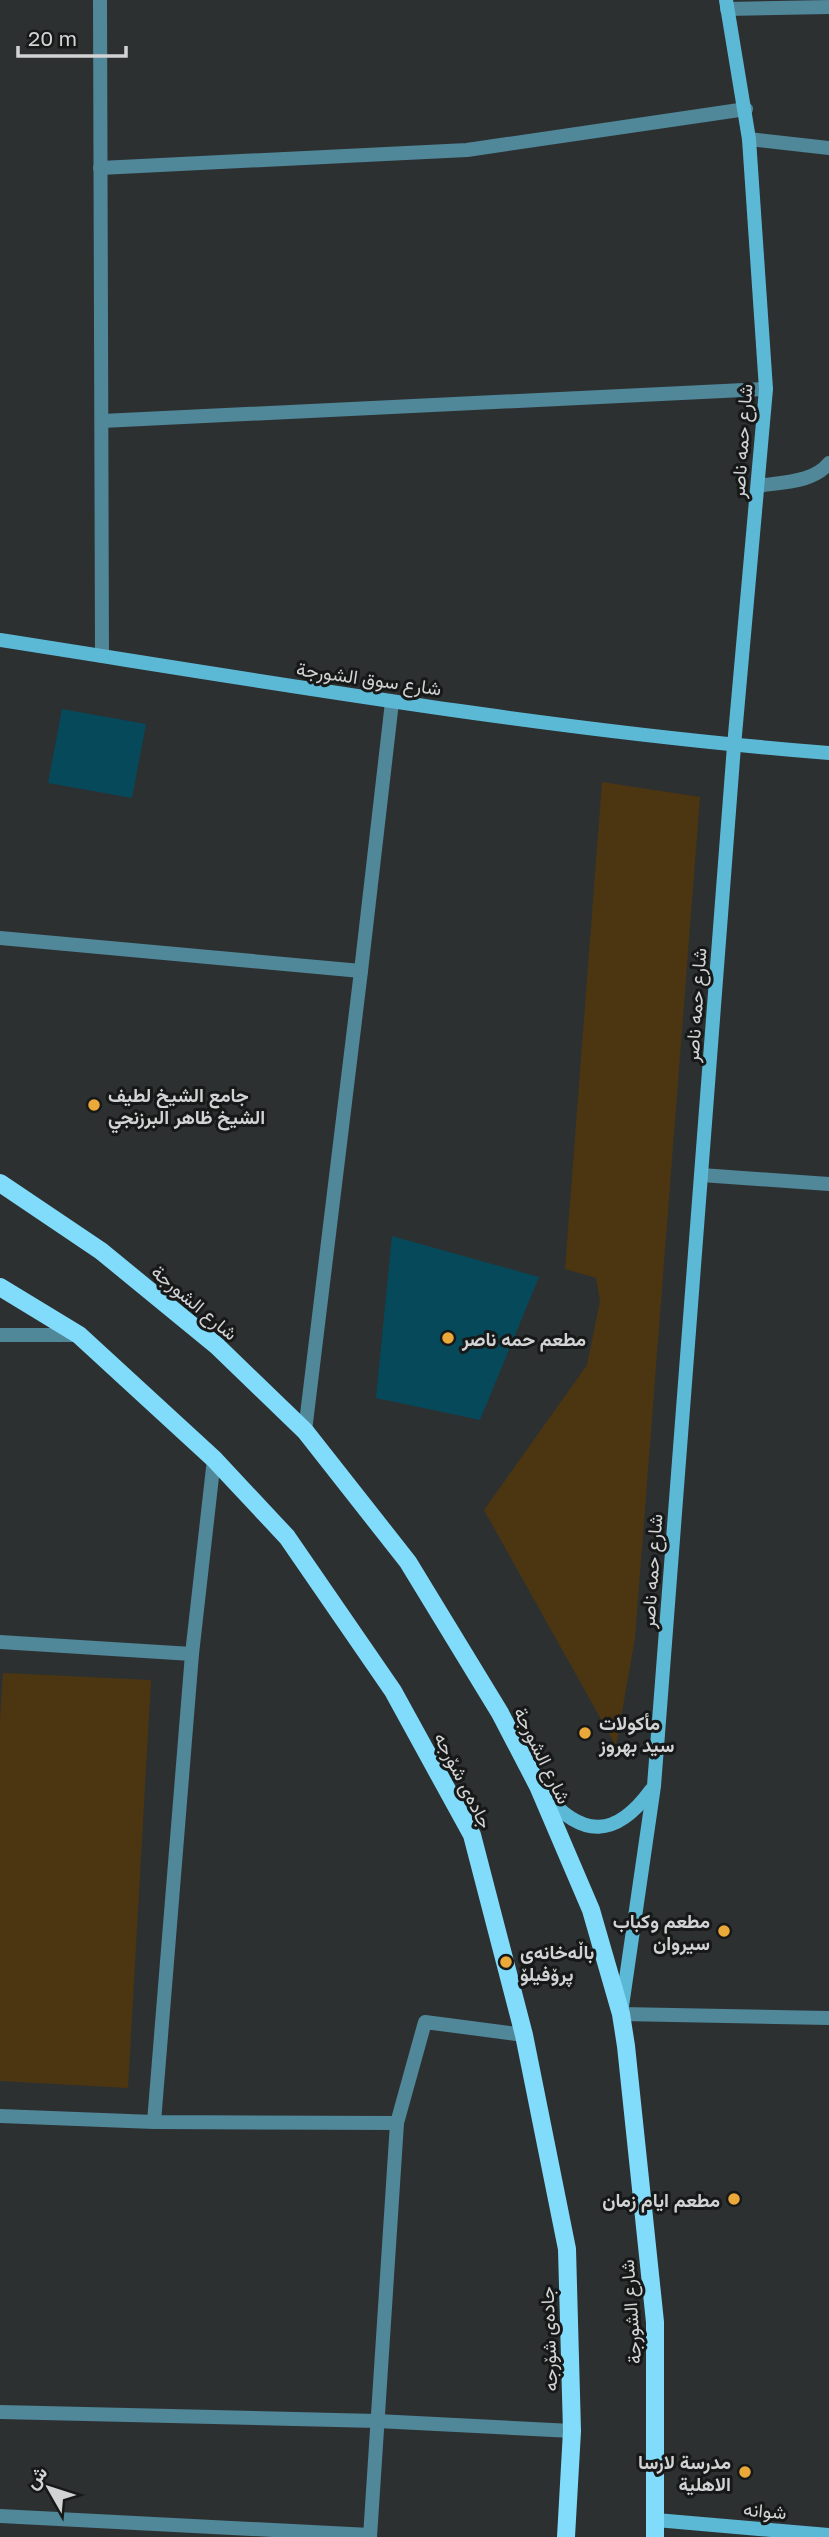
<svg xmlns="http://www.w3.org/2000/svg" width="829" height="2537" font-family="'Golos Text',Vazirmatn,sans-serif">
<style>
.green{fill:#4c3611}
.building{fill:#06495a}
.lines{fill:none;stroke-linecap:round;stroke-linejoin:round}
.lane{stroke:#508799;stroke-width:14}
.street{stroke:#508799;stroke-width:14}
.secondary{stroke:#5cb9d6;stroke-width:14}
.primary{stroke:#80dcfa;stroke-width:18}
.poi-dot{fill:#eba939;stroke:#171818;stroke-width:2.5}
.labels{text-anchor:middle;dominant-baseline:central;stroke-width:6;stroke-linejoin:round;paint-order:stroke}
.street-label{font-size:19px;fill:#d2d3d4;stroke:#171818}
.poi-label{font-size:19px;font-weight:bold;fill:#d2d3d4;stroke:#171818;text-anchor:start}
</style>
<rect width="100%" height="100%" fill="#2d3031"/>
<!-- green -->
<g class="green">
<path d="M602,782L700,797L635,1638L616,1746L484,1510L587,1365L600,1301L596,1278L565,1269Z"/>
<path d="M3,1673L151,1680L128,2088L0,2081V1720Z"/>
</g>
<!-- building -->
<g class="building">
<path d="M62,709L146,724L132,798L48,783Z"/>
<path d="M392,1236L539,1277L480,1420L376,1398Z"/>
</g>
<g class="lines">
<!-- lane -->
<path class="lane" d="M758,486C781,482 813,483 829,463"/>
<!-- street -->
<g class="street">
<path d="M100,0L102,656"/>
<path d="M727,9L829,7"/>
<path d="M749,139L829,148"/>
<path d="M100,168L467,150L746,109"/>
<path d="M102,421L766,389"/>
<path d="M0,938L361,971"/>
<path d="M701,1175L829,1184"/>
<path d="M0,1335H79"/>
<path d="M305,1431L361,971L392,702"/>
<path d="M0,1642L192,1654"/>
<path d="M621,2014L829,2018"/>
<path d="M0,2116L154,2122L397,2123"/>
<path d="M154,2122L192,1654L214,1459"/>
<path d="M0,2412L377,2421L572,2431"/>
<path d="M0,2516L370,2535"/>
<path d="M370,2537L397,2123L425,2022L524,2035"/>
</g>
<!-- secondary -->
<g class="secondary">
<path d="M0,640C275,683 551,731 829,753"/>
<path d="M544,1793C582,1839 616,1838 651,1790"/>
<path d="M621,2013L654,1786L734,746L766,389L749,139L726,0"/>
<path d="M656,2520L829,2535"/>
</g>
<!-- primary -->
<g class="primary">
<path d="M0,1183L101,1251L217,1346L305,1431L408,1562L500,1713L538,1786L591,1910L621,2014L626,2046L655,2322V2537"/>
<path d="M0,1287L79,1335L214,1459L287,1537L393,1691L472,1835L524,2035L567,2249L572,2431L566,2537"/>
</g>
</g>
<!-- markers -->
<g class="poi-dot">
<circle cx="94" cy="1105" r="7"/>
<circle cx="448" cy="1338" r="7"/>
<circle cx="585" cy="1733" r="7"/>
<circle cx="724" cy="1931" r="7"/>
<circle cx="506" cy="1962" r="7"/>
<circle cx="734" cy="2199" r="7"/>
<circle cx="745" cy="2472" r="7"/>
</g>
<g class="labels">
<!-- street labels -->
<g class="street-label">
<text transform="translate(741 441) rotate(-86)">شارع حمه ناصر</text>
<text transform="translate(369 678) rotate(8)">شارع سوق الشورجة</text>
<text transform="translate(695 1005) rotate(-86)">شارع حمه ناصر</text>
<text transform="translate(195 1302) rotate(40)">شارع الشورجة</text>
<text transform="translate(651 1571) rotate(-86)">شارع حمه ناصر</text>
<text transform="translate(543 1755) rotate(64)">شارع الشورجة</text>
<text transform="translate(464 1780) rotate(63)">جادەی شۆرجە</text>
<text transform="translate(630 2312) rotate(-94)">شارع الشورجة</text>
<text transform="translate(548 2339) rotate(-92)">جادەی شۆرجە</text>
<text transform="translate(765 2510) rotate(5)">شوانە</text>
</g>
<!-- poi labels -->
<g class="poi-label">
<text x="108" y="1094">جامع الشيخ لطيف<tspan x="108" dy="22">الشيخ ظاهر البرزنجي</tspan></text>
<text x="462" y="1338">مطعم حمه ناصر</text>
<text x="599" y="1722">مأكولات<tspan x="599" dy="22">سيد بهروز</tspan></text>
<text x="710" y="1920" text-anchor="end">مطعم وكباب<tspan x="710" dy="22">سيروان</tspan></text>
<text x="520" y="1951">باڵەخانەی<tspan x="520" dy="22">پرۆفیلۆ</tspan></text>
<text x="720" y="2199" text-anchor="end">مطعم ايام زمان</text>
<text x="731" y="2461" text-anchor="end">مدرسة لارسا<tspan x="731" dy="22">الاهلية</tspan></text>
</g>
</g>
<!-- north arrow -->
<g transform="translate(49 2488) rotate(309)" stroke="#171818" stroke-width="5" paint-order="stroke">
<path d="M0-5L12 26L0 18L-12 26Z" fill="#d2d3d4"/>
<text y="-10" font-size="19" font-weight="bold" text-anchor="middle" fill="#d2d3d4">ش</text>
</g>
<!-- scale -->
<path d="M18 46v10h108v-10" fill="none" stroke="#d2d3d4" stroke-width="3.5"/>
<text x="28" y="46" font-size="21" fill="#d2d3d4" stroke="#171818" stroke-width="5" paint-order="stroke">20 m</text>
</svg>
